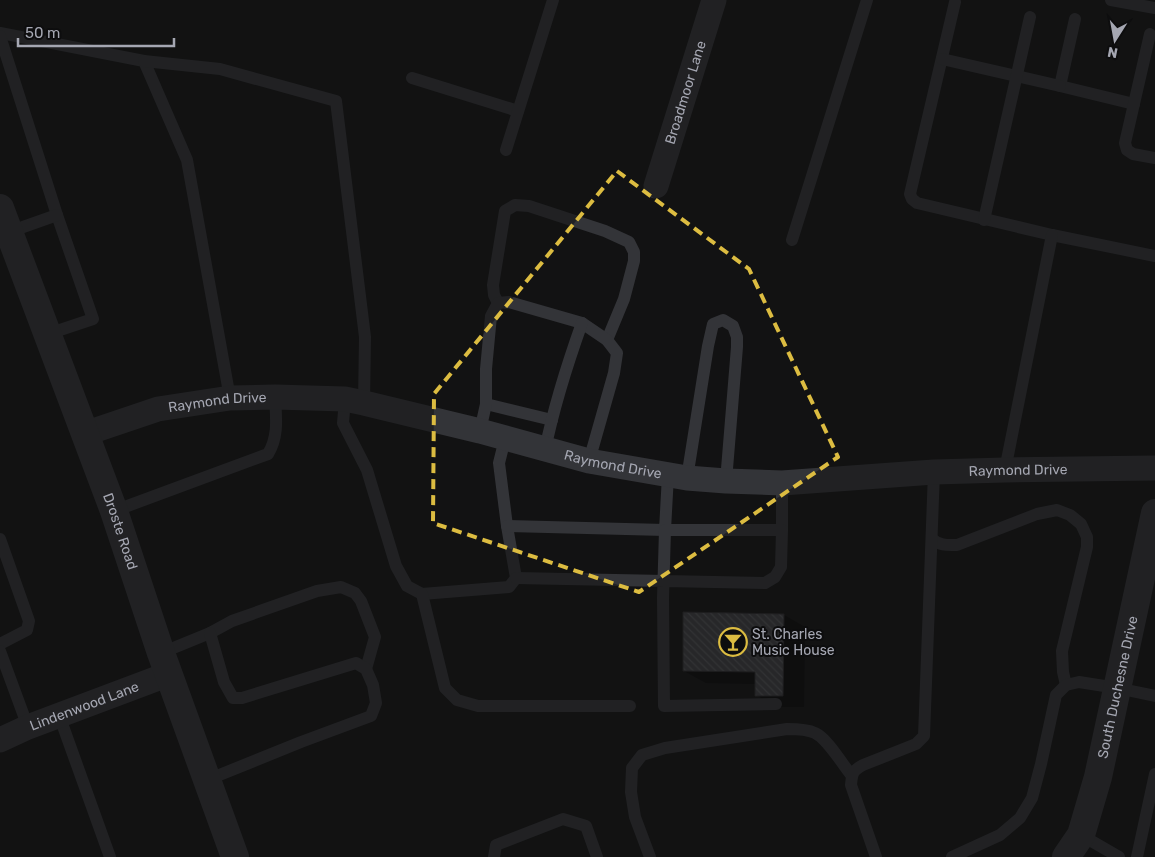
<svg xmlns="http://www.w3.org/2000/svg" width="1155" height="857" font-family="Rubik,sans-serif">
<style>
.shadow{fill:#0007}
.building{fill:url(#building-back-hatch);stroke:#2d2c2f}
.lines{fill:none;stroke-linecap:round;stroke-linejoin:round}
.service{stroke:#333438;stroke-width:12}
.minor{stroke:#333438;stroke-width:25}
.tertiary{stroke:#333438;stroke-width:28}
.marked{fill:none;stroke:#dcbc41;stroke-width:4;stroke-dasharray:10 6;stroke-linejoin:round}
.labels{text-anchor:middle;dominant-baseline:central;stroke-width:4;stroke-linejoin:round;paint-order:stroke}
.street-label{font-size:14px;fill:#a5a7b2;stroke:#0d0d0e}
.poi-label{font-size:14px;fill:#a5a7b2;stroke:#0d0d0e;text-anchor:start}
</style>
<defs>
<pattern id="building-back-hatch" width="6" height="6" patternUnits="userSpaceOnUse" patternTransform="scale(1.25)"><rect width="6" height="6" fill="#414246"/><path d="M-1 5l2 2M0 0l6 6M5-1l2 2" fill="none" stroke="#595a5e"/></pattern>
</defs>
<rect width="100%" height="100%" fill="#121213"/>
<!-- shadow -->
<path class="shadow" d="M784,615L805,627L804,707H778L756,695V684L706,683L684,671Z"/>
<!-- building -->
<path class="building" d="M683,612L784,614L783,696H755V672L683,671Z"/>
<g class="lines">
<!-- service -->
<g class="service">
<path d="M1111,0L1155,8"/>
<path d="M955,2L910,194L912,199L917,203L1052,235L1155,256"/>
<path d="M1075,19L1060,86L1134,104"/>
<path d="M0,33L144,61L187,160L230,398"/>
<path d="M1150,34L1125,143L1127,150L1133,154L1155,158"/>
<path d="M0,36L57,215L93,319L48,334"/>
<path d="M942,59L1060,86"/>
<path d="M144,61L220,69L336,101L365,337L364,403"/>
<path d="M412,78L518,111"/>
<path d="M506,150L553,0"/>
<path d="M984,220L1030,17"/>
<path d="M9,232L57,215"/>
<path d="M792,240L867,0"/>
<path d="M498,303L494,295L493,285L505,211L515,205L529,206L605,231L629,242L634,252V261L624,299L607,340"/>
<path d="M345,399L343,423L367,470L396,566L407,586L422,594L509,587L516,578L507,526L499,463L505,439"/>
<path d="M486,404L552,420"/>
<path d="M480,431L486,404V369L491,316L498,303L509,302L582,323L607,340L617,353L614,373L589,461"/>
<path d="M545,450C554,406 567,365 582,323"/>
<path d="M1005,470L1052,235"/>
<path d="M687,478L708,346L713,324L723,320L733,326L737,337V347L726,481"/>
<path d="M114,511L268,454C279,436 276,417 275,397"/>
<path d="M507,526L665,530L668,475"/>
<path d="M782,530V483"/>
<path d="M0,539L29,621L27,630L0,644"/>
<path d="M932,539C940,546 948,545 957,545L1037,514L1057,510L1070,515L1081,524L1087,537V547L1062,651L1063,672L1066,685"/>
<path d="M516,578L765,583L775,577L781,567L782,530H665L663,598L664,706L776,704"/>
<path d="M422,594L445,688L457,700L478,706H630"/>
<path d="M0,651L28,727"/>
<path d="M161,653L210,633L232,621L317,591L341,587L355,593L361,601L375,637L366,669"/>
<path d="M59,715L110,857"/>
<path d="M207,780L301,742L371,716L376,703L373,685L366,669L356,663L242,698H233L224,682L210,633"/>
<path d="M1081,835L1119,857"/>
<path d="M494,857L496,845L563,819L586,826L597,857"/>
<path d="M650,857L635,817L631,792L632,768L642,755L665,748L787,729C795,729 807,729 815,733C828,739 842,764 852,776"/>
<path d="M876,857L851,785C852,774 852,771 863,765L916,744L924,736L934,472"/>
<path d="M952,857L1000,835L1020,818L1032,798L1041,764L1056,695L1066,685L1079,682L1117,688L1155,696"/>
<path d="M1137,857L1155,774"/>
</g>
<!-- minor -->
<g class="minor">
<path id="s1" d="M656,186L714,0"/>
<path id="s2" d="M84,434L158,409L230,398L275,397L345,399L364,403L480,431L589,461L687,478L726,481L782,483L934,472L1005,470L1155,468"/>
<path id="s3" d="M0,740L28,727L169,674"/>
</g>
<!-- tertiary -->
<g class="tertiary">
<path id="s4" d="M0,208L114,511L161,653L235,857"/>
<path id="s5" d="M1066,857L1081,835L1098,777L1155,513"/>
</g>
</g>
<!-- marked area -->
<path d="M0 0H1155V857H0ZM617,171L749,269L838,457L639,592L433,523L434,394Z" fill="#121213" fill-opacity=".55" fill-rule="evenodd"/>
<path class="marked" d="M617,171L749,269L838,457L639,592L433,523L434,394Z"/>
<!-- icons -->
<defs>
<symbol id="bar-ring" viewBox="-11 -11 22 22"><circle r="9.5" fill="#0d0d0e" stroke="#dcbc41" stroke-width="1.5"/><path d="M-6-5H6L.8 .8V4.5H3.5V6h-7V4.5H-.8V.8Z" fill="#dcbc41"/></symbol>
</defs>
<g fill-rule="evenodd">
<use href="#bar-ring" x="717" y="626" width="32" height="32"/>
</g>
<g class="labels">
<!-- street labels -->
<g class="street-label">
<text stroke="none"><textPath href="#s1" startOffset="98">Broadmoor Lane</textPath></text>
<text stroke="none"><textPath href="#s2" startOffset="138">Raymond Drive</textPath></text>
<text stroke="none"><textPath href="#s2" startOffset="542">Raymond Drive</textPath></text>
<text stroke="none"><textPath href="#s2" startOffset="949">Raymond Drive</textPath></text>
<text stroke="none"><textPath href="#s4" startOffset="345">Droste Road</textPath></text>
<text stroke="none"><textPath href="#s5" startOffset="179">South Duchesne Drive</textPath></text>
<text stroke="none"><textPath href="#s3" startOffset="91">Lindenwood Lane</textPath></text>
</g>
<!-- poi labels -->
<g class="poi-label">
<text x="752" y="634">St. Charles<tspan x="752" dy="16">Music House</tspan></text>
</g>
</g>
<!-- north arrow -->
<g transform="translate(1115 40) rotate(191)" stroke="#0d0d0e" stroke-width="4" paint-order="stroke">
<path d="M0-4L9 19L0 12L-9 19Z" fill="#a5a7b2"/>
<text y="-8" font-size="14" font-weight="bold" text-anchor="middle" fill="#a5a7b2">N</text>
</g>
<!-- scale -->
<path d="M18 38v8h156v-8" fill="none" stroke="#a5a7b2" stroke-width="2.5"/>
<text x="25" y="38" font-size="15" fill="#a5a7b2" stroke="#0d0d0e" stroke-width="4" paint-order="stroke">50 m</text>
</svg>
